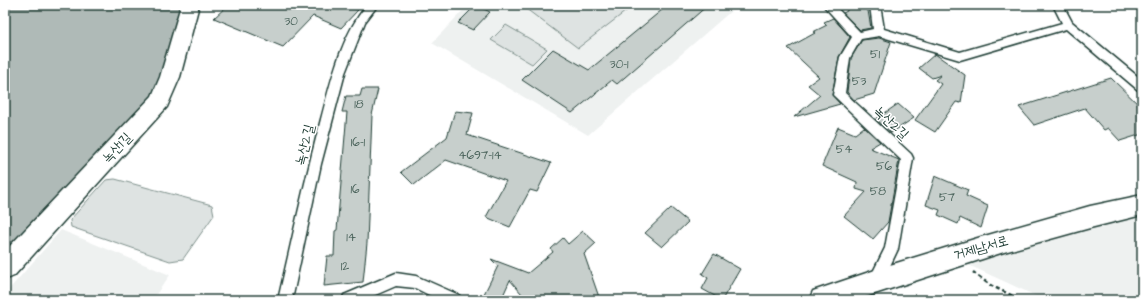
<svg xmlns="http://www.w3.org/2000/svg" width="1147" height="305" font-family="'Architects Daughter','Poor Story',sans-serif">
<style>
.built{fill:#eef1f0}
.green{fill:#dee3e2;stroke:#7e908b}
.water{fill:#afbab7;stroke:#758883}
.building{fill:#c7cfcc;stroke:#1f3d34}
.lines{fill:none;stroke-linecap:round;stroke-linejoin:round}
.service-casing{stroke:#1f3d34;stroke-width:3}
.minor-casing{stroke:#1f3d34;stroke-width:3}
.secondary-casing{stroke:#1f3d34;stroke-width:3}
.path{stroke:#1f3d34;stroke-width:2.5;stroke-dasharray:4 3;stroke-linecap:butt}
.service{fill:#fff;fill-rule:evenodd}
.minor{fill:#fff;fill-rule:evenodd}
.secondary{fill:#fff;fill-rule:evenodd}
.labels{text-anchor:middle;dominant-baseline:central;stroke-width:3;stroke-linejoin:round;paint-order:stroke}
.number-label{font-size:12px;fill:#49625a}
.street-label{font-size:14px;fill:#1f3d34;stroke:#fff}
</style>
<rect width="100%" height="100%" fill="#fff"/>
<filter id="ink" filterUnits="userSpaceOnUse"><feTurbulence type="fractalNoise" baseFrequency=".025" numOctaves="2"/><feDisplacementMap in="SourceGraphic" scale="8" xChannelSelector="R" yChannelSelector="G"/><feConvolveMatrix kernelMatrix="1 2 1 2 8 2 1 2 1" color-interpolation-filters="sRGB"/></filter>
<g filter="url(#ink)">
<!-- built -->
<g class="built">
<path d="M468,5H738L588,135L432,43Z"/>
<path d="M1142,205V300H1045L951,257Z"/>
<path d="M61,230L170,275L152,300H5V294Z"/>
</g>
<!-- green -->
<g class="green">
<path d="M521,5H634L578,48Z"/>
<path d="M506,25L547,49L532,64L491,40Z"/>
<path d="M115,179L212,205L214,215L183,259L170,261L71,227L70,220L106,180Z"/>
</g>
<!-- water -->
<path class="water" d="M5,5H182L157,91L5,257Z"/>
<!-- building -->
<g class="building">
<path d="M228,5H346L358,10L341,28L313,16L283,47L214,18Z"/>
<path d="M476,5L490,12L473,30L458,23Z"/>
<path d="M668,5H708L617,84L612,80L572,113L522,80L553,49L589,70Z"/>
<path d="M846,5H867L871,28L860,30L843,13L847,11Z"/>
<path d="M833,18L850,37L839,57L832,95L840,104L794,117L820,95L808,85L819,77L788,48L815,33L813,32L827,25L824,22Z"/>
<path d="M879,38L891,42L874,94L854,100L847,92L851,58L862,40Z"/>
<path d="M935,54L965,75L961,103L956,102L935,132L915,120L941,84L935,80L941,75L932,78L919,68Z"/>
<path d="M1111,78L1142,108V134L1120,141L1108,128L1104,130L1085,108L1034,125L1019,107Z"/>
<path d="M362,89H378L372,115L367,243L363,282L324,286L327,256H334L335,231L337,230L347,112H342L346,96H360Z"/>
<path d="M898,104L914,118L891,133L876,119Z"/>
<path d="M455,111L473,113L467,135L551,163L537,192L530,190L510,227L486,217L506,181L446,160L414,185L401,172L447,137Z"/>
<path d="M838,127L855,134L864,127L880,142L870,148L899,160L888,222L873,239L844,216L866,192L856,189L857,182L822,166Z"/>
<path d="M935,176L968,190L966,196L988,206L981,228L960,218L958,224L938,215L940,210L926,205Z"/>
<path d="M671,208L688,222L662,247L645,233Z"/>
<path d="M583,231L596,243L584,254L600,300H527L510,280L501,300H481L498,266L491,259L528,273L553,252L551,249L563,238L568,244Z"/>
<path d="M714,254L740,269L722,300L702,289L708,278L702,274Z"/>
</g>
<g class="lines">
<defs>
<g id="service">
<path d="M367,5H378L365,22L345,73L321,164L292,300H278C292,240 305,179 321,119C331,82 341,35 367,5Z"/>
<path d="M823,5H834L860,32L873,29L870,5H880L884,29L960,52L1062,23L1053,5H1063L1072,22L1142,80V92L1138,90L1066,29L960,60L879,36L861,39L850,58L845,93L911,154L913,158L898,249L881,285L876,286L871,285L869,280L885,248L901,160L833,95L840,57L852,37Z"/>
<path d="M396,273L416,276L459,295L461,300H439L415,288L396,286L364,300H342L344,295Z"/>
</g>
<path id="minor" d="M181,5H199L180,77L167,107L14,276L5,280V251L152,96L160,77Z"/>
<path id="secondary" d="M1142,195V215L1090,228L1004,252L856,300H809L813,291L890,265L981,237L1090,206Z"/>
</defs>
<!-- service casing -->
<use href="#service" class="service-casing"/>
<!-- minor casing -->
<use href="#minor" class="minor-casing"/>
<!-- secondary casing -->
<use href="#secondary" class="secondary-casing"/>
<!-- path -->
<path class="path" d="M973,272L990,285L1021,300"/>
<!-- service -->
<use href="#service" class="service"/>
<!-- minor -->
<use href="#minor" class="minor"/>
<!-- secondary -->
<use href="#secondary" class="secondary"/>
</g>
</g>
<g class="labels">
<!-- number labels -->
<g class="number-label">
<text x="291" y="21">30</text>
<text x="875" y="54">51</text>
<text x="619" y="64">30-1</text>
<text x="859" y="81">53</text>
<text x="359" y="104">18</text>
<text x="358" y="142">16-1</text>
<text x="844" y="149">54</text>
<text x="480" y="155">4697-14</text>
<text x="884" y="166">56</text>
<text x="355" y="189">16</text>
<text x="878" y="191">58</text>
<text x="947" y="197">57</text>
<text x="351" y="237">14</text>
<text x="345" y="266">12</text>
</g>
<!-- street labels -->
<g class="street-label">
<text transform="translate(891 123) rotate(43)">녹산2길</text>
<text transform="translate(305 145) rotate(-76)">녹산2길</text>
<text transform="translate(117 148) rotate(-47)">녹산1길</text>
<text transform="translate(981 248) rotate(-16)">거제남서로</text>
</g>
</g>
<!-- margin -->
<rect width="1147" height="305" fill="none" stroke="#fff" stroke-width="20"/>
<rect x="10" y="10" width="1127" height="285" fill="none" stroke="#1f3d34" stroke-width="1.5" filter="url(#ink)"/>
</svg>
